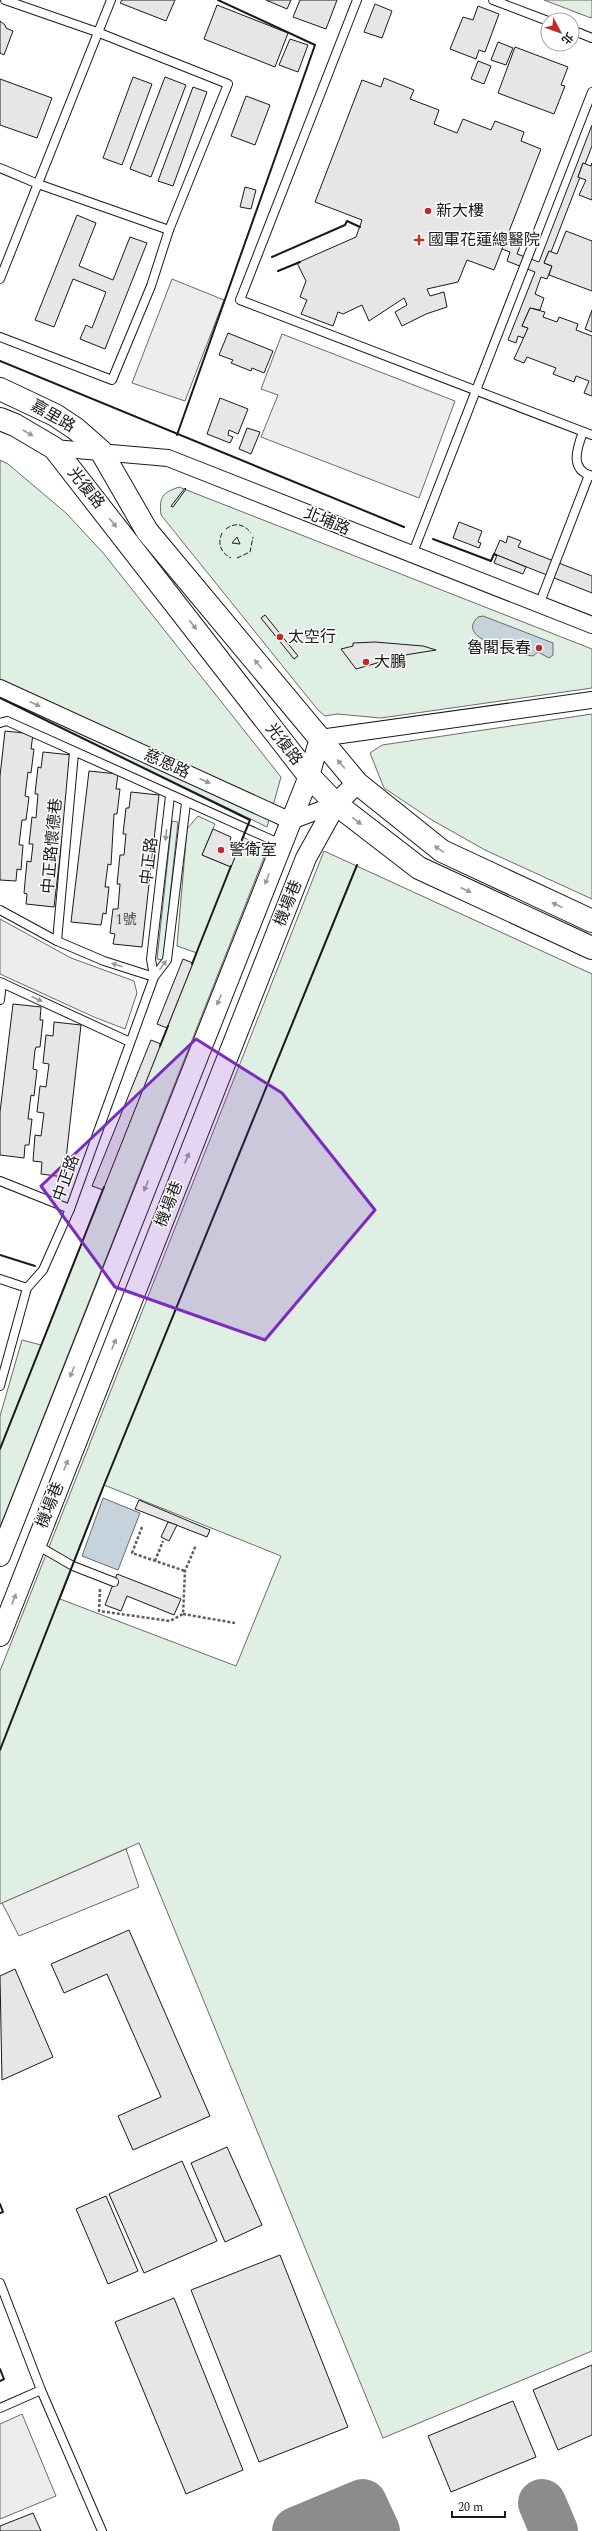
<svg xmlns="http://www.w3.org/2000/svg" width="592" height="2531" font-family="Spectral,'Noto Sans TC',serif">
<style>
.green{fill:#e0efe3;stroke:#6a6a6a;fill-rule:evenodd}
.parking{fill:#ededed;stroke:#6a6a6a}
.water{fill:#c6d2dc;stroke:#6a6a6a}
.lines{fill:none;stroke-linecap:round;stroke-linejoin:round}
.taxiway{stroke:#8c8c8c;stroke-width:48}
.building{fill:#e6e6e6;stroke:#1a1a1a}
.service-casing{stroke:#1a1a1a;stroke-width:10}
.minor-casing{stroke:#1a1a1a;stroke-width:18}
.tertiary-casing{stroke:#1a1a1a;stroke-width:22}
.primary-casing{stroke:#1a1a1a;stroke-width:24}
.path{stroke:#5f5f5f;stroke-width:2.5;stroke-dasharray:3 2;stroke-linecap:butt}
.service{stroke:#fff;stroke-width:8}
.minor{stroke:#fff;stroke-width:16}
.tertiary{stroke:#fff;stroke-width:20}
.primary{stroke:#fff;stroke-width:22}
.fence{stroke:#1a1a1a;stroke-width:1;stroke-dasharray:5 2;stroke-linecap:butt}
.wall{stroke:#1a1a1a;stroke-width:2}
.oneway{fill:#989898}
.marked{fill:#7b2cbf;fill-opacity:0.2;stroke:#7b2cbf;stroke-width:3;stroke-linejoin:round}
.poi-dot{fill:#c62828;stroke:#fff;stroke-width:1.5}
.labels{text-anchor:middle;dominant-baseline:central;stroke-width:3;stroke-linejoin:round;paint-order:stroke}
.number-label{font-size:14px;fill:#4d4d4d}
.poi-label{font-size:16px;fill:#1a1a1a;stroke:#fff;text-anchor:start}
.street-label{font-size:16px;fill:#1a1a1a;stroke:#fff}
</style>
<rect width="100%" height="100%" fill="#fff"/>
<!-- green -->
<g class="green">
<path d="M544,0H592V16L591,18Z"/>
<path d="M0,460L8,464L66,513L104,554L281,777L267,827L0,698Z"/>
<path d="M179,487L592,649V688L381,718L337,714L325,716L318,710L161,515C159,497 162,493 179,487Z"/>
<path d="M592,714V899L485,850L432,820L384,788L370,753L382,745Z"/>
<path d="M198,816L215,824L202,855L231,867L243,837L267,850L0,1527V1416L22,1340L41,1345L197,953L177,946L187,829Z"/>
<path d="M172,821L178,822L163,960L157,959Z"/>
<path d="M324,851L592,974V2351L383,2438L139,1843L0,1904V1671ZM104,1485L281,1556L236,1666L60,1599Z"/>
</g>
<!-- parking -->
<g class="parking">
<path d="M172,279L224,300L185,401L132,383Z"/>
<path d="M282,334L455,401L419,498L261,437L278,395L261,389Z"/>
<path d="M0,919L71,958L134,981L137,993L125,1029L94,1017L0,974Z"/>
<path d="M126,1849L139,1887L19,1936L2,1903Z"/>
<path d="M22,2414L56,2496L0,2519V2424Z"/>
</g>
<!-- water -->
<g class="water">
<path d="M483,616L553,643V655L549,658L538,652L533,656L525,655L520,649L513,646L511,651C499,646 458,636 478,617Z"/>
<path d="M103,1498L140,1513L118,1570L82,1556Z"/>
</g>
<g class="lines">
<!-- taxiway -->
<g class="taxiway">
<path d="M542,2503L554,2531"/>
<path d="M296,2531L363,2503L376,2531"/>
</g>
</g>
<!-- building -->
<g class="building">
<path d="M122,0H175L166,21L120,3Z"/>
<path d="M266,0H291L287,9Z"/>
<path d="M300,0H337L326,29L293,17Z"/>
<path d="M375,4L392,11L382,38L364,32Z"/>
<path d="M217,5L288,33L275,67L204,39Z"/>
<path d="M478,6L499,14L485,52L479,50L476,59L450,49L463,17L473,20Z"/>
<path d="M0,21L5,25L6,28L13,31L4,55L0,53Z"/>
<path d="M290,39L308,45L298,72L279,65Z"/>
<path d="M498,42L513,48L506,65L491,60Z"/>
<path d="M515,47L568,67L561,85L565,86L554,114L498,93Z"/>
<path d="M478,61L491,66L484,84L471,79Z"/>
<path d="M133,77L152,84L122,165L103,158Z"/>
<path d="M165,77L186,85L151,177L130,169Z"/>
<path d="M384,78L414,90L410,99L439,110L434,124L457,133L463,119L491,130L495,121L524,132L521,141L541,149L494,270L467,260L458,282L427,289L430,296L444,292L447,307L426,314L402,326L395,312L407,305L404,298L369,321L362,305L343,314L338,312L333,326L301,314L307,300L300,297L306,281L297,263L356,237L362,220L315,202L362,80L381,87Z"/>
<path d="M0,79L52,98L37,138L0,125Z"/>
<path d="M193,87L207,92L173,186L158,181Z"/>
<path d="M246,96L270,105L255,145L231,136Z"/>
<path d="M592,125V146L585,164L583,163L578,177H580L551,252L549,251L544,263L552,266L547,279L541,277L535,294L544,298L540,310L530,308L522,326L528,328L524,338L518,336L516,343L508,340L535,272L507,261L510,252L502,249L505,240L520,246L517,254L539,262Z"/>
<path d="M583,163L591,166L592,163V200L579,195L586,180L578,177Z"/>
<path d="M245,187L256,190L251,209L240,207Z"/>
<path d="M77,215L96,223L79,266L113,280L130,237L147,243L105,349L80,339L86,325L92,328L106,292L73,279L54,327L35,320Z"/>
<path d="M566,231L592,241V291L549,275L552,266L544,263L549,251L557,254Z"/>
<path d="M530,308L545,312L543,317L557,322L559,317L578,324L576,330L592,336V396L584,393L589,381L576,376L574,382L553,374L556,368L527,357L524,363L514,359L528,328L522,326Z"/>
<path d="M592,310V332L585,329Z"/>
<path d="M228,333L273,351L264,373L252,368L251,371L231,363L233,360L219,355Z"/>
<path d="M220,398L248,409L238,434L229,430L228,435L233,437L230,443L207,434Z"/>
<path d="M247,428L260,432L251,454L239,449Z"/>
<path d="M185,488L186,489L173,507L171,506Z"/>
<path d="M459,522L482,531L478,542L481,543L479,548L453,538Z"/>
<path d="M508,536L521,541L518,547L592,576V593L494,554L500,540L506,543Z"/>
<path d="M237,537L240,544L232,543Z"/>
<path d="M497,555L526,567L523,574L494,563Z"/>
<path d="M265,615L298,656L294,659L261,618Z"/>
<path d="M375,642L423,646L436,650L405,655L356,669L341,649L353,646V643Z"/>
<path d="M5,731L33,734L31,749H34L31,773L28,772L25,796L29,797L26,820H22L19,845H23L21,870L17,869L16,881L0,880V776Z"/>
<path d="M43,752L72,755L54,907L26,904L27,894L24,893L27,861L31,862L33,844H29L32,817L36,818L38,794H35L38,767L41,768Z"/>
<path d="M89,771L118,774L116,789H120L117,814H114L111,865L108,864L105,887H109L106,914L103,913L101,925L71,922Z"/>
<path d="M131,792L159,795L142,947L113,944L115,934L110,933L113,909H118L120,884H117L120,855H124L126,834H123L126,808H129Z"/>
<path d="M213,829L231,837L230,841L240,845L231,867L202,855Z"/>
<path d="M183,959L193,963L167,1028L157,1024Z"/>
<path d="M13,1004L41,1007L40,1020H43L40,1047H36L35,1050L33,1069L37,1070L34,1096L31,1095L28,1119H32L29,1145H25L24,1158L0,1155V1112Z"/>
<path d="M54,1022L81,1025L64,1177L41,1174L42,1162L33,1161L35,1135L41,1136L44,1113L37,1112L40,1086L46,1087L49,1064L43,1063L46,1035L53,1036Z"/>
<path d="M151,1040L161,1044L103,1190L92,1186Z"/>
<path d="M139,1500L210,1530L207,1537L135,1509Z"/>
<path d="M168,1522L177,1525L169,1541L161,1537Z"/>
<path d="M117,1574L181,1599L174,1615L127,1596L121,1611L105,1605Z"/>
<path d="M129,1930L210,2116L133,2150L118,2116L161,2097L107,1974L64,1993L51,1964Z"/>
<path d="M15,1969L53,2057L2,2080L0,1976Z"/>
<path d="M227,2147L262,2225L225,2242L191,2163Z"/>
<path d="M182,2161L217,2241L144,2273L109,2194Z"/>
<path d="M106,2196L138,2271L108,2284L76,2209Z"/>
<path d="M280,2255L348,2427L259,2462L191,2290Z"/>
<path d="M174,2298L243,2470L186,2494L115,2322Z"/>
<path d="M592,2365V2435L558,2450L533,2390Z"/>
<path d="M513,2401L536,2457L451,2492L428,2436Z"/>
<path d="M33,2513L41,2531H0V2526Z"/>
</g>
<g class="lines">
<defs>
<g id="service">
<path d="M357,0L240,300L592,435"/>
<path d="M493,0L548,21"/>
<path d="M572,30L592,38"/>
<path d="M0,168L38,184L169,230"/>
<path d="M0,279L111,0"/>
<path d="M0,337L112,380L151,286L169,230L228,84L97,32L5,0"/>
<path d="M583,432C577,448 569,470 592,476"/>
<path d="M412,555L592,92"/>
<path d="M539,605L589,475"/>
<path d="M0,723L7,721L281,844"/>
<path d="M170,796L151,959L154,977L167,960L186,803"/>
<path d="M0,910L57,941L104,961L154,977L70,1209L43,1270L27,1288L0,1386"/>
<path d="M57,941L74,753"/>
<path d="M0,982L130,1042"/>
<path d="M0,1000L2,983"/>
<path d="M0,1181L70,1209"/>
<path d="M0,1279L27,1288"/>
<path d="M35,1544L73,1566L114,1582"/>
<path d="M0,2283L41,2390L102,2531"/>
<path d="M0,2408L41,2390"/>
</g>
<g id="minor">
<path d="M54,448L168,458L592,625"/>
<path d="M0,688L291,821L336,804"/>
<path d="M320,738L592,700"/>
</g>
<g id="tertiary">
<path d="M0,1556L309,776L320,738"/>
<path d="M0,1636L306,858L336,804L357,783"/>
</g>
<g id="primary">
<path d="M0,389L55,415L76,429L101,451L147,531L357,783L442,851L592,921"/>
<path d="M0,419L15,425L54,448L309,776L336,804L419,868L592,948"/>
</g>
</defs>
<!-- service casing -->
<use href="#service" class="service-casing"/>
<!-- minor casing -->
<use href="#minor" class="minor-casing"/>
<!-- tertiary casing -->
<use href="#tertiary" class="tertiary-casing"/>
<!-- primary casing -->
<use href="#primary" class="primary-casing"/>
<!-- path -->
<g class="path">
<path d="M142,1527L132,1553L185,1571"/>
<path d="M155,1561L163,1541"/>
<path d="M100,1589L99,1611L170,1621L183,1614L185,1571L196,1545"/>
<path d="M183,1614L235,1623"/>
</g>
<!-- service -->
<use href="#service" class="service"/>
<!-- minor -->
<use href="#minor" class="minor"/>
<!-- tertiary -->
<use href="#tertiary" class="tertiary"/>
<!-- primary -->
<use href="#primary" class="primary"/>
<!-- fence -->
<g class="fence">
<path d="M226,529C235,522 244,524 251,533"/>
<path d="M222,533C217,544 221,553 231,558"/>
<path d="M237,558L250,552L253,537"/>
</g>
<!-- wall -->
<g class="wall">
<path d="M272,257L345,225L347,221L360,227"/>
<path d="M278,271L300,262"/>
<path d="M0,361L404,527"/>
<path d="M177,435L315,45L218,0"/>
<path d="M433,539L491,561L494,554L496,555"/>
<path d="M0,698L250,820L239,847"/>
<path d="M192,964L231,866"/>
<path d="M160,1046L168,1026"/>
<path d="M0,1255L35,1266"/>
<path d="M0,1449L104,1187"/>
<path d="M0,1750L104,1485L357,865"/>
<path d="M0,2204L3,2212L0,2213"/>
<path d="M0,2369L4,2379L0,2381"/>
</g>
</g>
<!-- one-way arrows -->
<defs><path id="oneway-solid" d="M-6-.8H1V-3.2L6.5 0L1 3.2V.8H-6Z"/></defs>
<g class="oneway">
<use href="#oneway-solid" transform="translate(28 433) rotate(30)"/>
<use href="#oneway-solid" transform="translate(113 523) rotate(52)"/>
<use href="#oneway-solid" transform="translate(193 625) rotate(52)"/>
<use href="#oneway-solid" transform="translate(258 664) rotate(-130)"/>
<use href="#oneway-solid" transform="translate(35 704) rotate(24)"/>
<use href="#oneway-solid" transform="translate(341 764) rotate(-130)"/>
<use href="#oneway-solid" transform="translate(205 781) rotate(24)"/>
<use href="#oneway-solid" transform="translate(357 821) rotate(38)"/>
<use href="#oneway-solid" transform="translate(166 835) rotate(97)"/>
<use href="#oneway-solid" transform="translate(439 849) rotate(-145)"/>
<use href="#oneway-solid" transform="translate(267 879) rotate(112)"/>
<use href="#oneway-solid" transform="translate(466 890) rotate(25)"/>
<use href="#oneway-solid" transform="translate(557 905) rotate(-155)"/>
<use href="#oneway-solid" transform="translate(117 965) rotate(-162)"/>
<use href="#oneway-solid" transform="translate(163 965) rotate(-54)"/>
<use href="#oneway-solid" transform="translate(37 999) rotate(25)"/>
<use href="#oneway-solid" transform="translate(219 1000) rotate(112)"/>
<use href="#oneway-solid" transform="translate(187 1158) rotate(-68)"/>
<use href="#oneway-solid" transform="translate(146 1186) rotate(112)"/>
<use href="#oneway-solid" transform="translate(114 1344) rotate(-68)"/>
<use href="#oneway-solid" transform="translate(72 1372) rotate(112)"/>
<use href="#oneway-solid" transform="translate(66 1465) rotate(-68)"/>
<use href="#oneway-solid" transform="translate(14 1599) rotate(-69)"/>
</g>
<!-- marked area -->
<path class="marked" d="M196,1039L282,1093L375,1210L265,1340L115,1287L41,1186Z"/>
<!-- markers -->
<g class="poi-dot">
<circle cx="428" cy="211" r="4"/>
<path d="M417 234h4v4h4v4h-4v4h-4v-4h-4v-4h4z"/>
<circle cx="280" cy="637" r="4"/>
<circle cx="539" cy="648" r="4"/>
<circle cx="366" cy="662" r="4"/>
<circle cx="221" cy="850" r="4"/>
</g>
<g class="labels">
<!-- number labels -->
<g class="number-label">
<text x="126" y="919">1號</text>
</g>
<!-- poi labels -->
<g class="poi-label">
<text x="436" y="211">新大樓</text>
<text x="428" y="240">國軍花蓮總醫院</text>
<text x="288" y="637">太空行</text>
<text x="531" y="648" text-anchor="end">魯閣長春</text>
<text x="374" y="662">大鵬</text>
<text x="229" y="850">警衛室</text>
</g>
<!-- street labels -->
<g class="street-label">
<text transform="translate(53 416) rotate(30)">嘉里路</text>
<text transform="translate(86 488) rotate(51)">光復路</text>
<text transform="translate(327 521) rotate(22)">北埔路</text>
<text transform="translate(284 744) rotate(52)">光復路</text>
<text transform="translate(167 764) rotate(24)">慈恩路</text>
<text transform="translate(52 846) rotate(-85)">中正路懷德巷</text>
<text transform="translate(149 861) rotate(-83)">中正路</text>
<text transform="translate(288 903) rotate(-68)">機場巷</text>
<text transform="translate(66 1178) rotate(-70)">中正路</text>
<text transform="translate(169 1204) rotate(-68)">機場巷</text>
<text transform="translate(50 1505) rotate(-68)">機場巷</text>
</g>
</g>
<!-- north arrow -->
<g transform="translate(560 32) rotate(131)"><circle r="19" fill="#ffffff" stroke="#a3a3a3"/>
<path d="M0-3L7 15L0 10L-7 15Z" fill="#c62828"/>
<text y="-6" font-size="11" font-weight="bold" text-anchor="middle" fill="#1a1a1a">北</text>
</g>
<!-- scale -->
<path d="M452 2511v6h53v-6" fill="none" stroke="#1a1a1a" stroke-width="2"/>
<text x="458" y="2511" font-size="12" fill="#1a1a1a" stroke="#ffffff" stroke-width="3" paint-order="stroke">20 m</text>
</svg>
